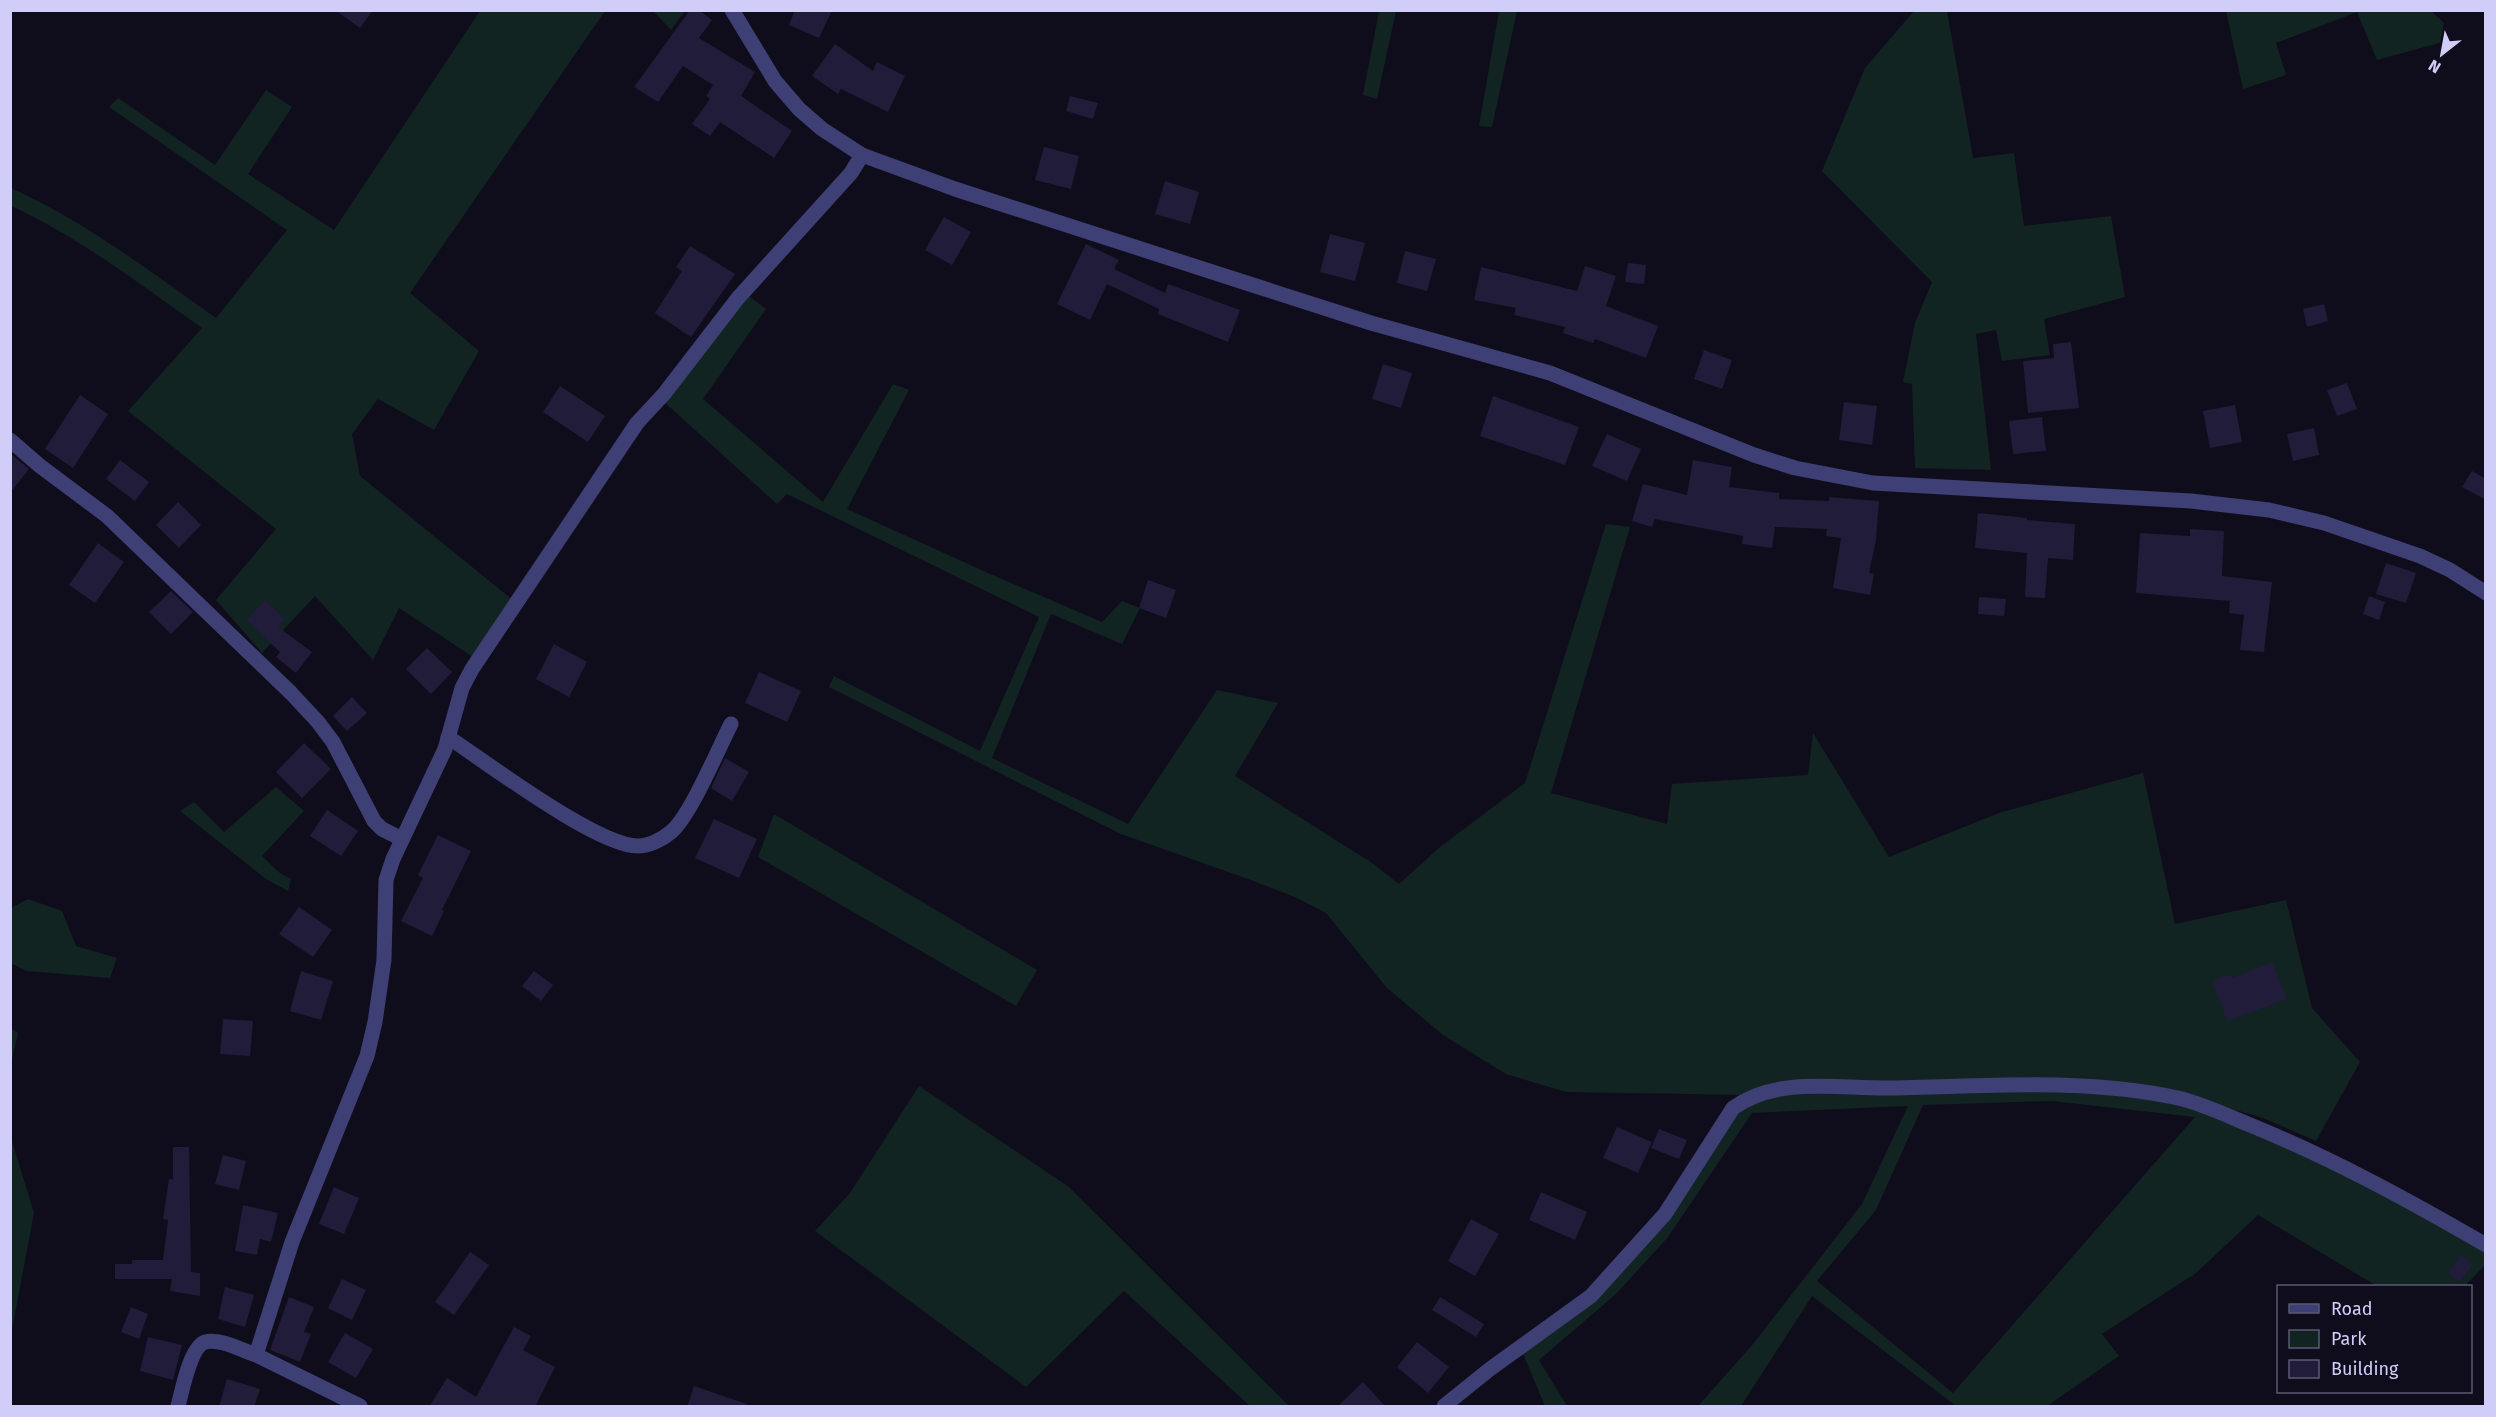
<svg xmlns="http://www.w3.org/2000/svg" width="2496" height="1417" font-family="'Fira Sans',sans-serif">
<style>
.green{fill:#112422;fill-rule:evenodd}
.building{fill:#201c39}
.lines{fill:none;stroke-linecap:round;stroke-linejoin:round}
.minor{stroke:#3e3f74;stroke-width:15}
.tertiary{stroke:#3e3f74;stroke-width:15}
</style>
<rect width="100%" height="100%" fill="#0f0d1b"/>
<!-- green -->
<g class="green">
<path d="M480,11H605L410,293L479,351L434,430L378,399L352,434L360,476L514,601L473,657L399,608L373,660L315,596L262,653L216,600L276,529L128,411L202,328C141,285 79,237 11,206V188C84,221 150,271 216,318L287,230L109,107L118,98L215,165L266,90L292,107L248,174L334,230Z"/>
<path d="M653,11H685L671,30Z"/>
<path d="M1379,11H1396L1377,99L1363,95Z"/>
<path d="M1499,11H1517L1492,127L1479,126Z"/>
<path d="M1914,11H1947L1973,158L2014,153L2024,226L2111,216L2125,297L2044,319L2050,355L2002,361L1996,330L1976,334L1991,470L1915,468L1912,384L1903,382L1915,323L1932,282L1822,171L1865,68Z"/>
<path d="M2226,11H2431L2444,23L2443,42L2377,60L2357,12L2276,43L2286,75L2243,89Z"/>
<path d="M749,296L766,309L703,399L823,502L893,384L909,390L847,509L988,573L1102,622L1122,601L1140,608L1122,644L1051,614L992,758L1128,824L1217,690L1278,703L1235,776L1372,863L1399,884L1440,847L1525,783L1606,524L1630,527L1551,793L1667,824L1672,784L1808,775L1813,733L1889,857L1999,813L2143,773L2175,924L2286,900L2312,1008L2360,1062L2316,1141L2263,1118L2218,1105L2485,1246V1265L2465,1286H2377L2258,1215L2196,1273L2102,1334L2119,1356L2047,1406H1956L1812,1296L1741,1406H1698L1753,1344L1862,1204L1908,1106L1752,1113L1668,1237L1616,1294L1539,1360L1567,1406H1545L1521,1349L1597,1291L1747,1095L1566,1092L1506,1074L1443,1035L1387,988L1326,913L1295,897L1248,879L1121,834L829,687L834,676L980,751L1039,617L787,494L777,504L663,401ZM2052,1101L2195,1117L1953,1393L1817,1281L1876,1210L1923,1105Z"/>
<path d="M276,787L304,811L262,856L280,873L291,879L288,891L266,879L180,811L194,802L224,832Z"/>
<path d="M774,814L1037,970L1016,1006L758,857Z"/>
<path d="M28,899L62,911L76,946L117,958L110,978L26,971L11,963V908Z"/>
<path d="M11,1028L18,1033L11,1064Z"/>
<path d="M919,1086L1069,1187L1289,1406H1250L1124,1291L1026,1387L815,1231L850,1193Z"/>
<path d="M11,1138L34,1213L11,1335Z"/>
</g>
<!-- building -->
<g class="building">
<path d="M335,10H373L360,28Z"/>
<path d="M690,10H699L712,20L699,38L755,72L741,96L792,131L774,158L720,122L710,136L692,124L710,99L706,96L713,85L683,66L658,102L634,87Z"/>
<path d="M795,10H832L819,38L789,25Z"/>
<path d="M835,44L873,71L877,62L905,76L888,112L841,89L838,94L812,76Z"/>
<path d="M1070,96L1098,103L1093,119L1066,111Z"/>
<path d="M1044,147L1079,156L1071,189L1035,180Z"/>
<path d="M1165,181L1199,192L1190,224L1155,214Z"/>
<path d="M944,217L971,232L952,265L925,250Z"/>
<path d="M1330,234L1365,243L1355,281L1320,272Z"/>
<path d="M1086,244L1119,260L1114,269L1165,293L1168,284L1240,310L1228,342L1158,314L1159,309L1107,284L1090,320L1057,304Z"/>
<path d="M690,246L735,274L691,337L655,313L682,271L676,267Z"/>
<path d="M1405,251L1436,259L1427,291L1397,283Z"/>
<path d="M1628,263L1646,265L1644,284L1625,282Z"/>
<path d="M1585,266L1616,276L1606,306L1658,326L1646,358L1595,339L1593,343L1563,333L1565,327L1514,315L1516,308L1474,300L1481,267L1577,291Z"/>
<path d="M2324,304L2328,321L2307,327L2303,309Z"/>
<path d="M2071,342L2079,408L2028,413L2023,361L2054,358L2053,344Z"/>
<path d="M1704,350L1732,360L1722,389L1694,379Z"/>
<path d="M1383,364L1412,373L1401,408L1372,399Z"/>
<path d="M2347,383L2357,409L2337,416L2327,390Z"/>
<path d="M560,386L605,416L588,442L543,412Z"/>
<path d="M80,395L108,414L73,468L45,449Z"/>
<path d="M1493,396L1579,427L1565,465L1480,436Z"/>
<path d="M1844,402L1877,406L1872,445L1839,440Z"/>
<path d="M2235,405L2242,442L2210,448L2203,411Z"/>
<path d="M2042,417L2046,451L2013,454L2009,421Z"/>
<path d="M2314,428L2319,455L2293,461L2287,434Z"/>
<path d="M1607,434L1641,449L1627,481L1592,466Z"/>
<path d="M10,453L29,469L10,493Z"/>
<path d="M120,460L149,482L135,501L106,479Z"/>
<path d="M1693,460L1732,467L1729,487L1779,493V499L1829,501V497L1879,501L1876,540L1869,573L1874,574L1870,595L1833,588L1841,538L1826,536L1827,529L1775,527L1772,548L1742,544L1743,536L1655,519L1652,527L1632,521L1643,484L1687,495Z"/>
<path d="M2472,471L2486,479V500L2462,487Z"/>
<path d="M178,502L201,525L179,548L156,525Z"/>
<path d="M1978,513L2027,518V520L2075,524L2073,560L2048,558L2045,598L2025,597L2027,553L1975,548Z"/>
<path d="M2190,529L2224,531L2222,576L2272,582L2264,652L2240,650L2244,615L2229,613L2230,601L2136,593L2140,533L2190,536Z"/>
<path d="M98,543L124,562L95,603L69,585Z"/>
<path d="M2386,563L2416,573L2406,603L2376,594Z"/>
<path d="M1148,580L1176,590L1166,618L1139,608Z"/>
<path d="M171,591L193,612L171,634L149,612Z"/>
<path d="M2369,596L2385,602L2379,620L2363,614Z"/>
<path d="M1979,597L2006,599L2004,616L1978,614Z"/>
<path d="M265,600L285,619L278,627L312,652L296,673L276,657L280,652L246,620Z"/>
<path d="M554,644L587,662L569,697L536,679Z"/>
<path d="M427,648L452,672L431,694L406,669Z"/>
<path d="M759,672L801,691L787,722L745,703Z"/>
<path d="M352,697L367,713L347,731L333,716Z"/>
<path d="M304,743L331,769L302,798L276,772Z"/>
<path d="M725,758L749,772L732,801L711,788Z"/>
<path d="M327,810L358,831L341,856L310,836Z"/>
<path d="M714,819L757,839L739,878L695,858Z"/>
<path d="M438,835L471,851L442,910L444,911L432,936L401,921L423,878L418,875Z"/>
<path d="M299,907L332,930L313,957L279,934Z"/>
<path d="M2272,962L2287,999L2227,1021L2212,981L2230,974L2232,978Z"/>
<path d="M301,971L333,981L321,1020L290,1011Z"/>
<path d="M534,971L553,985L541,1001L522,986Z"/>
<path d="M223,1019L253,1021L250,1056L220,1054Z"/>
<path d="M1617,1127L1652,1142L1638,1173L1603,1158Z"/>
<path d="M1659,1129L1687,1140L1679,1159L1651,1148Z"/>
<path d="M173,1147H189L191,1272L200,1273V1296L170,1291L172,1279H115V1264H132V1260H163L168,1220L163,1219L169,1179L173,1180Z"/>
<path d="M223,1155L246,1161L239,1190L215,1184Z"/>
<path d="M334,1187L359,1198L344,1234L319,1224Z"/>
<path d="M1541,1192L1587,1212L1575,1240L1529,1220Z"/>
<path d="M243,1205L278,1213L271,1242L260,1239L257,1255L235,1251Z"/>
<path d="M1471,1219L1499,1234L1475,1276L1448,1261Z"/>
<path d="M470,1252L489,1265L454,1315L435,1302Z"/>
<path d="M2461,1255L2473,1264L2460,1282L2448,1274Z"/>
<path d="M342,1279L366,1290L352,1320L328,1308Z"/>
<path d="M225,1287L254,1295L245,1327L218,1319Z"/>
<path d="M289,1297L314,1307L304,1332L311,1334L300,1362L270,1350Z"/>
<path d="M1440,1297L1484,1324L1476,1337L1432,1310Z"/>
<path d="M131,1307L148,1314L139,1339L121,1332Z"/>
<path d="M514,1327L531,1336L523,1350L555,1367L535,1407H429L447,1378L476,1397Z"/>
<path d="M345,1333L373,1349L356,1378L328,1362Z"/>
<path d="M148,1337L182,1345L173,1380L140,1371Z"/>
<path d="M1417,1342L1449,1367L1428,1393L1397,1367Z"/>
<path d="M227,1379L260,1389L254,1407H219Z"/>
<path d="M1363,1382L1386,1407H1337Z"/>
<path d="M694,1386L747,1404L746,1407H687Z"/>
</g>
<g class="lines">
<!-- minor -->
<g class="minor">
<path d="M10,440L40,466L107,516L291,693L318,722L333,742L374,821L382,829L402,839"/>
<path d="M448,737C486,762 597,846 638,846C649,846 663,839 671,832C691,815 718,749 731,724"/>
<path d="M256,1355L360,1406"/>
<path d="M178,1406C182,1392 190,1347 205,1342C220,1338 241,1350 256,1355L292,1242L367,1056L375,1022L384,960L386,880L393,859L445,749L462,688L472,669L637,423L664,394L738,298L851,173L862,155"/>
<path d="M1444,1406L1490,1369L1591,1296L1665,1214L1733,1108C1776,1077 1834,1088 1884,1088C1982,1087 2081,1077 2178,1098C2204,1104 2230,1117 2255,1127C2335,1160 2410,1201 2486,1245"/>
</g>
<!-- tertiary -->
<path class="tertiary" d="M732,10L775,81L799,109L822,129L862,155L955,189L1262,288L1371,323L1550,373L1754,455L1795,468L1873,483L2191,501L2269,510L2324,523L2420,556L2450,570L2486,593"/>
</g>
<!-- border -->
<rect width="2496" height="1417" fill="none" stroke="#d0cef9" stroke-width="24"/>
<!-- legend -->
<rect x="2277" y="1285" width="195" height="108" fill="#0f0d1b" stroke="#5c5a74" stroke-width="1.5"/>
<rect x="2289" y="1304" width="30" height="9" fill="#3e3f74" stroke="#5c5a74" stroke-width="1.5"/>
<text x="2331" y="1315" font-size="18" fill="#d0cef9">Road</text>
<rect x="2289" y="1330" width="30" height="18" fill="#112422" stroke="#5c5a74" stroke-width="1.5"/>
<text x="2331" y="1345" font-size="18" fill="#d0cef9">Park</text>
<rect x="2289" y="1360" width="30" height="18" fill="#201c39" stroke="#5c5a74" stroke-width="1.5"/>
<text x="2331" y="1375" font-size="18" fill="#d0cef9">Building</text>
<!-- north arrow -->
<g transform="translate(2442 54) rotate(211)" stroke="#0f0d1b" stroke-width="4.5" paint-order="stroke">
<path d="M0-4.5L10 22L0 15L-10 22Z" fill="#d0cef9"/>
<text y="-9" font-size="16" font-weight="bold" text-anchor="middle" fill="#d0cef9">N</text>
</g>
</svg>
